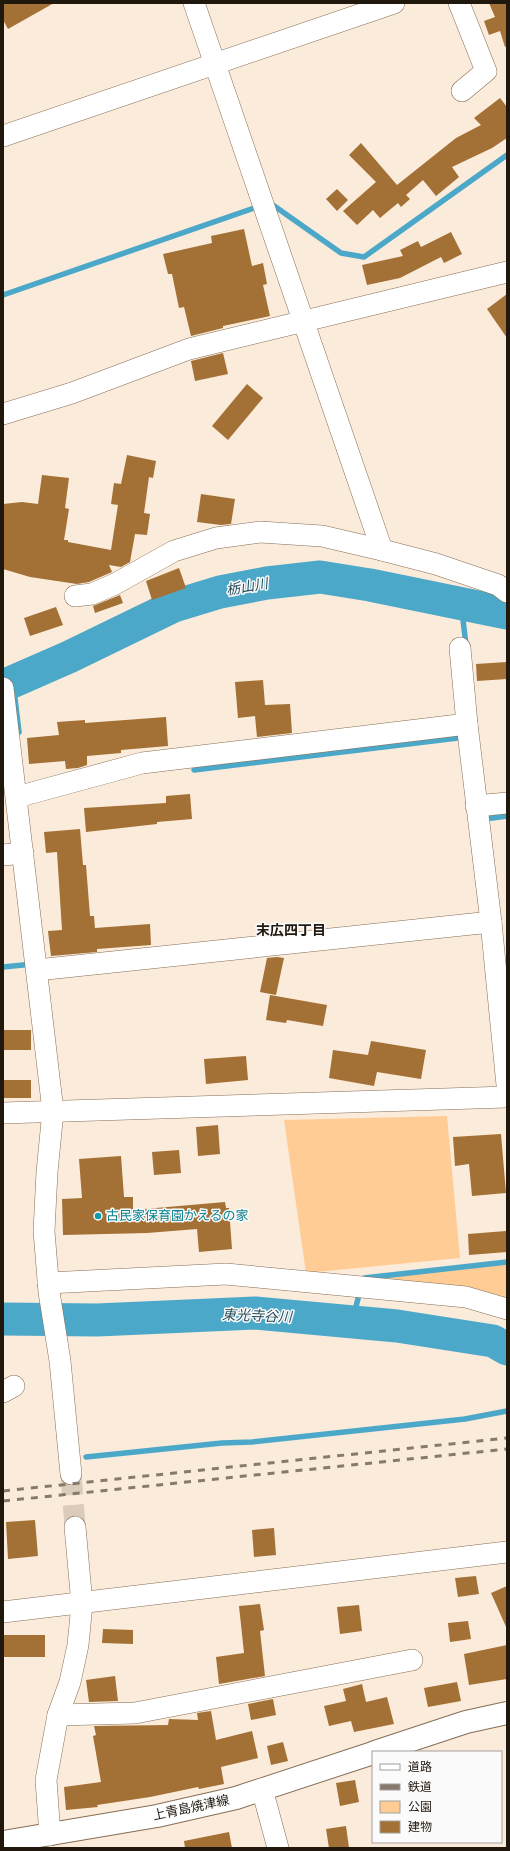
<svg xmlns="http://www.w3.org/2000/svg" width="510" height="1851" font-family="'Sofia Sans Condensed','Noto Sans JP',sans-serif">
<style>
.green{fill:#ffcc95}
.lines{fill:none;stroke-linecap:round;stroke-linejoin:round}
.stream{stroke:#4ca8c9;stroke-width:5.5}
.river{stroke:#4ca8c9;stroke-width:33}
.building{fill:#a37035}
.minor-tunnel{stroke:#dacbbb;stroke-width:21;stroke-dasharray:21 10;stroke-linecap:butt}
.minor-casing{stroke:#866e55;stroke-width:22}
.major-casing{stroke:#866e55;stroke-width:24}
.minor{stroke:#fff;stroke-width:21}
.major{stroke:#fff;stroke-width:22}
.rail{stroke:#877a6d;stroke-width:3;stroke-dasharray:7 7;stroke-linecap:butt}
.culture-dot{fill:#0f9aa8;stroke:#fbfbfb;stroke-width:1.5}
.labels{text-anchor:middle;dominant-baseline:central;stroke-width:3;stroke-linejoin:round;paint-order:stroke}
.culture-label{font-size:13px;fill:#0d838f;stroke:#fbfbfb;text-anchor:start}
.street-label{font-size:13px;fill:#20170d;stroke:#fbfbfb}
.water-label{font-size:14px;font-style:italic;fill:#264e5e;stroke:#fbfbfb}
.neighbourhood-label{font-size:14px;font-weight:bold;fill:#20170d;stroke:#fbfbfb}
</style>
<rect width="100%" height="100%" fill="#fbebda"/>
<!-- green -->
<g class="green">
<path d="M447,1116L460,1258L306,1273L284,1120Z"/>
<path d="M507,1262V1300L373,1278Z"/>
</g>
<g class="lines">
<!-- stream -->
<g class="stream">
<path d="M270,203L341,253L364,257L507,155"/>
<path d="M3,295L260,206"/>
<path d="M461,603L466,645"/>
<path d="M13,682L19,732"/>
<path d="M194,770L466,737"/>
<path d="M485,819L507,816"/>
<path d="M3,967L33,964"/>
<path d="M364,1278L507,1262"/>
<path d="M352,1322L360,1291"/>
<path d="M86,1457L222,1443L252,1442L465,1419L507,1411"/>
</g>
<!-- river -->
<g class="river">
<path d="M3,686L69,657L174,606L220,592L267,583L320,577L370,585L507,613"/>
<path d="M3,1319L97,1320L255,1313L397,1326L493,1341L507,1349"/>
</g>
</g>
<!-- building -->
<g class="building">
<path d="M3,3H54L8,29L3,20Z"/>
<path d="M489,3H507V46L505,47L500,31L489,35L484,21L495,17Z"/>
<path d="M500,98L507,107V138L492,148L452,167L459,177L436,196L423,180L406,195L410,199L401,207L398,203L380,218L373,210L357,225L343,211L376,182L349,155L361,143L397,185L456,138L481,125L474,118Z"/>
<path d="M337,189L348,200L337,211L326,199Z"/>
<path d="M244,229L252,266L263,263L267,284L263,285L270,316L223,326V328L191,336L184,307L179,308L172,274H168L163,254L212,243L211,236Z"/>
<path d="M451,232L462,254L444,263L441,257L400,278L367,285L362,265L403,256L400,250L418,241L421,247Z"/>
<path d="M507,294V338L487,309Z"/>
<path d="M223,353L228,374L195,381L191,361Z"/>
<path d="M247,384L263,398L228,440L212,426Z"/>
<path d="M127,455L156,461L153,478L149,477L144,513L150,514L147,535L135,534L130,562L121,567L109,565L112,572L89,582L77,584L30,577L3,569V504L22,502L38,504L42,475L69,478L65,508L69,509L64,540H68V542L111,550L118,505L111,504L114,483L121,484Z"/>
<path d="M201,494L235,499L231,524L221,525L197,522Z"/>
<path d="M179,568L186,588L152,600L146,581Z"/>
<path d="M120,595L123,603L95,613L93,606Z"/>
<path d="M56,607L63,625L30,636L24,618Z"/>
<path d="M507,662V679L477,681L476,664Z"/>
<path d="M263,680L265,705L290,704L292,733L257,737L255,716L238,718L235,682Z"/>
<path d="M166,717L168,746L121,750V753L87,756V765L78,768L66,769L65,761L29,764L27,738L59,735L57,722L85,720V723Z"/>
<path d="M190,794L192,819L157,822V824L86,832L84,808L166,803V796Z"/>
<path d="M80,829L83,865H86L90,916H94L95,928L150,924L151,945L97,949V952L51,956L48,931L62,930L57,852L46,853L44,832Z"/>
<path d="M277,957L284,958L276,995L260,992L267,958Z"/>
<path d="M270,995L327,1005L323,1026L287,1020L286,1023L266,1020Z"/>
<rect x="3" y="1030" width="28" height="20"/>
<path d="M371,1041L426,1050L421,1079L377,1072L374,1086L329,1078L333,1050L368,1055Z"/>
<path d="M246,1056L248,1080L206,1084L204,1059Z"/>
<rect x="3" y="1080" width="28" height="18"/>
<path d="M218,1125L220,1154L198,1156L196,1127Z"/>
<path d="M501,1134L506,1193L472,1196L469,1164L455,1166L453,1137Z"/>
<path d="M179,1150L181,1173L154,1175L152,1152Z"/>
<path d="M121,1156L124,1197H133V1210L225,1202L226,1208H229L232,1249L199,1252L197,1229L147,1233L63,1235L62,1199L82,1198L79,1159Z"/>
<path d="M506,1231L507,1252L469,1255L468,1234Z"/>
<path d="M35,1520L38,1556L8,1559L6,1522Z"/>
<path d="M274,1528L276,1555L254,1557L252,1530Z"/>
<path d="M476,1576L479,1594L458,1597L455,1578Z"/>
<path d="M507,1586V1629L491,1593Z"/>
<path d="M260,1604L264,1630L260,1631L265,1676L219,1684L216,1657L244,1653L239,1606Z"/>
<path d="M359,1605L362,1631L340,1634L337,1607Z"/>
<path d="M468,1621L471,1639L450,1642L448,1623Z"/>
<path d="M103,1629L133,1630V1644L102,1643Z"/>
<rect x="3" y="1635" width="42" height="22"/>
<path d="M507,1645V1679L469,1685L464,1654Z"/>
<path d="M115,1676L118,1701L89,1702L86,1680Z"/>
<path d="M457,1682L461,1701L428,1707L424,1688Z"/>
<path d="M362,1684L366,1702L387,1697L394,1724L354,1732L351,1721L329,1726L324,1706L346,1701L343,1689Z"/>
<path d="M273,1699L276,1715L251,1720L248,1704Z"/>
<path d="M211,1711L216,1740L252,1731L258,1758L221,1767L224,1784L199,1789L198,1787L150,1797L97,1805L98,1807L66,1810L64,1787L101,1782L93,1736L96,1735L94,1726L168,1725L169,1719L198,1720L197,1713Z"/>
<path d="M283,1742L288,1761L271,1765L267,1746Z"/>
<path d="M355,1780L359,1802L340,1806L336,1783Z"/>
<path d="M346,1826L349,1848H329L326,1829Z"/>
<path d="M229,1832L232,1848H185L184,1841Z"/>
</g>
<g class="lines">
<!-- minor-tunnel -->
<path class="minor-tunnel" d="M71,1474L75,1527"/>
<defs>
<g id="minor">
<path d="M194,3L382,550"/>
<path d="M459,3L486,71L462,91"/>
<path d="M3,136L394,3"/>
<path d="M3,414L72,393L189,349L507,272"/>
<path d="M75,596L92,594L115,584L174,551L216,538L260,532L322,536L382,550L436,564L498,585L507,592"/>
<path d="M460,648L467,724L491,922L507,1085"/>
<path d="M3,688L53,1111L47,1172L44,1231L49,1292L60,1361L71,1474"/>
<path d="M17,797L142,763L467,724"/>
<path d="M476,806L507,803"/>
<path d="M3,855L23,853"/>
<path d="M37,970L491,922"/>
<path d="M3,1113L507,1097"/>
<path d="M48,1283L226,1274L466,1297L507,1309"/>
<path d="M3,1392L14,1386"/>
<path d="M3,1612L507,1552"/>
<path d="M58,1715L135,1713L412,1660"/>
<path d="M262,1789L278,1848"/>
<path d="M50,1835L46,1780L58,1715L70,1682L78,1645L82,1604L75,1527"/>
</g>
<g id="major">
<path d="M375,1752L466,1722L507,1713"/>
<path d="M3,1842L157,1816L236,1798L373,1753"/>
</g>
</defs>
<!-- minor casing -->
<use href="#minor" class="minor-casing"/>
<!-- major casing -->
<use href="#major" class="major-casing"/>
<!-- minor -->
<use href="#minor" class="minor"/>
<!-- major -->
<use href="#major" class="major"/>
<!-- rail -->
<g class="rail">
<path d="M3,1491L507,1438"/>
<path d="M3,1501L507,1449"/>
</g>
</g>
<!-- markers -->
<circle class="culture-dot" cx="98" cy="1216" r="4"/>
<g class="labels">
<!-- culture labels -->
<g class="culture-label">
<text x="106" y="1216">古民家保育園かえるの家</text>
</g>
<!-- street labels -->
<g class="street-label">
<text transform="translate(191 1808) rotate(-12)">上青島焼津線</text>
</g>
<!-- water labels -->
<g class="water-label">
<text transform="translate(247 587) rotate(-10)">栃山川</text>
<text transform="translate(257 1316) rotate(2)">東光寺谷川</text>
</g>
<!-- neighbourhood labels -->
<g class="neighbourhood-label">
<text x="291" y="930">末広四丁目</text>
</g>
</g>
<!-- border -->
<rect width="510" height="1851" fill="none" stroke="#20170d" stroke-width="8"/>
<!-- legend -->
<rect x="372" y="1751" width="130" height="92" fill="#fbfbfb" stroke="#a3a09c"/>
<rect x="380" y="1764" width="20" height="6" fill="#ffffff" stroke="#a3a09c"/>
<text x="408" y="1771" font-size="12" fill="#20170d">道路</text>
<rect x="380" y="1784" width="20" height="6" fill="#877a6d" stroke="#a3a09c"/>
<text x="408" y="1791" font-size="12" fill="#20170d">鉄道</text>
<rect x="380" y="1801" width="20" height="12" fill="#ffcc95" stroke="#a3a09c"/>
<text x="408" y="1811" font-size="12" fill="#20170d">公園</text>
<rect x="380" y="1821" width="20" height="12" fill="#a37035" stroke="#a3a09c"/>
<text x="408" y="1831" font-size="12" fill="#20170d">建物</text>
</svg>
